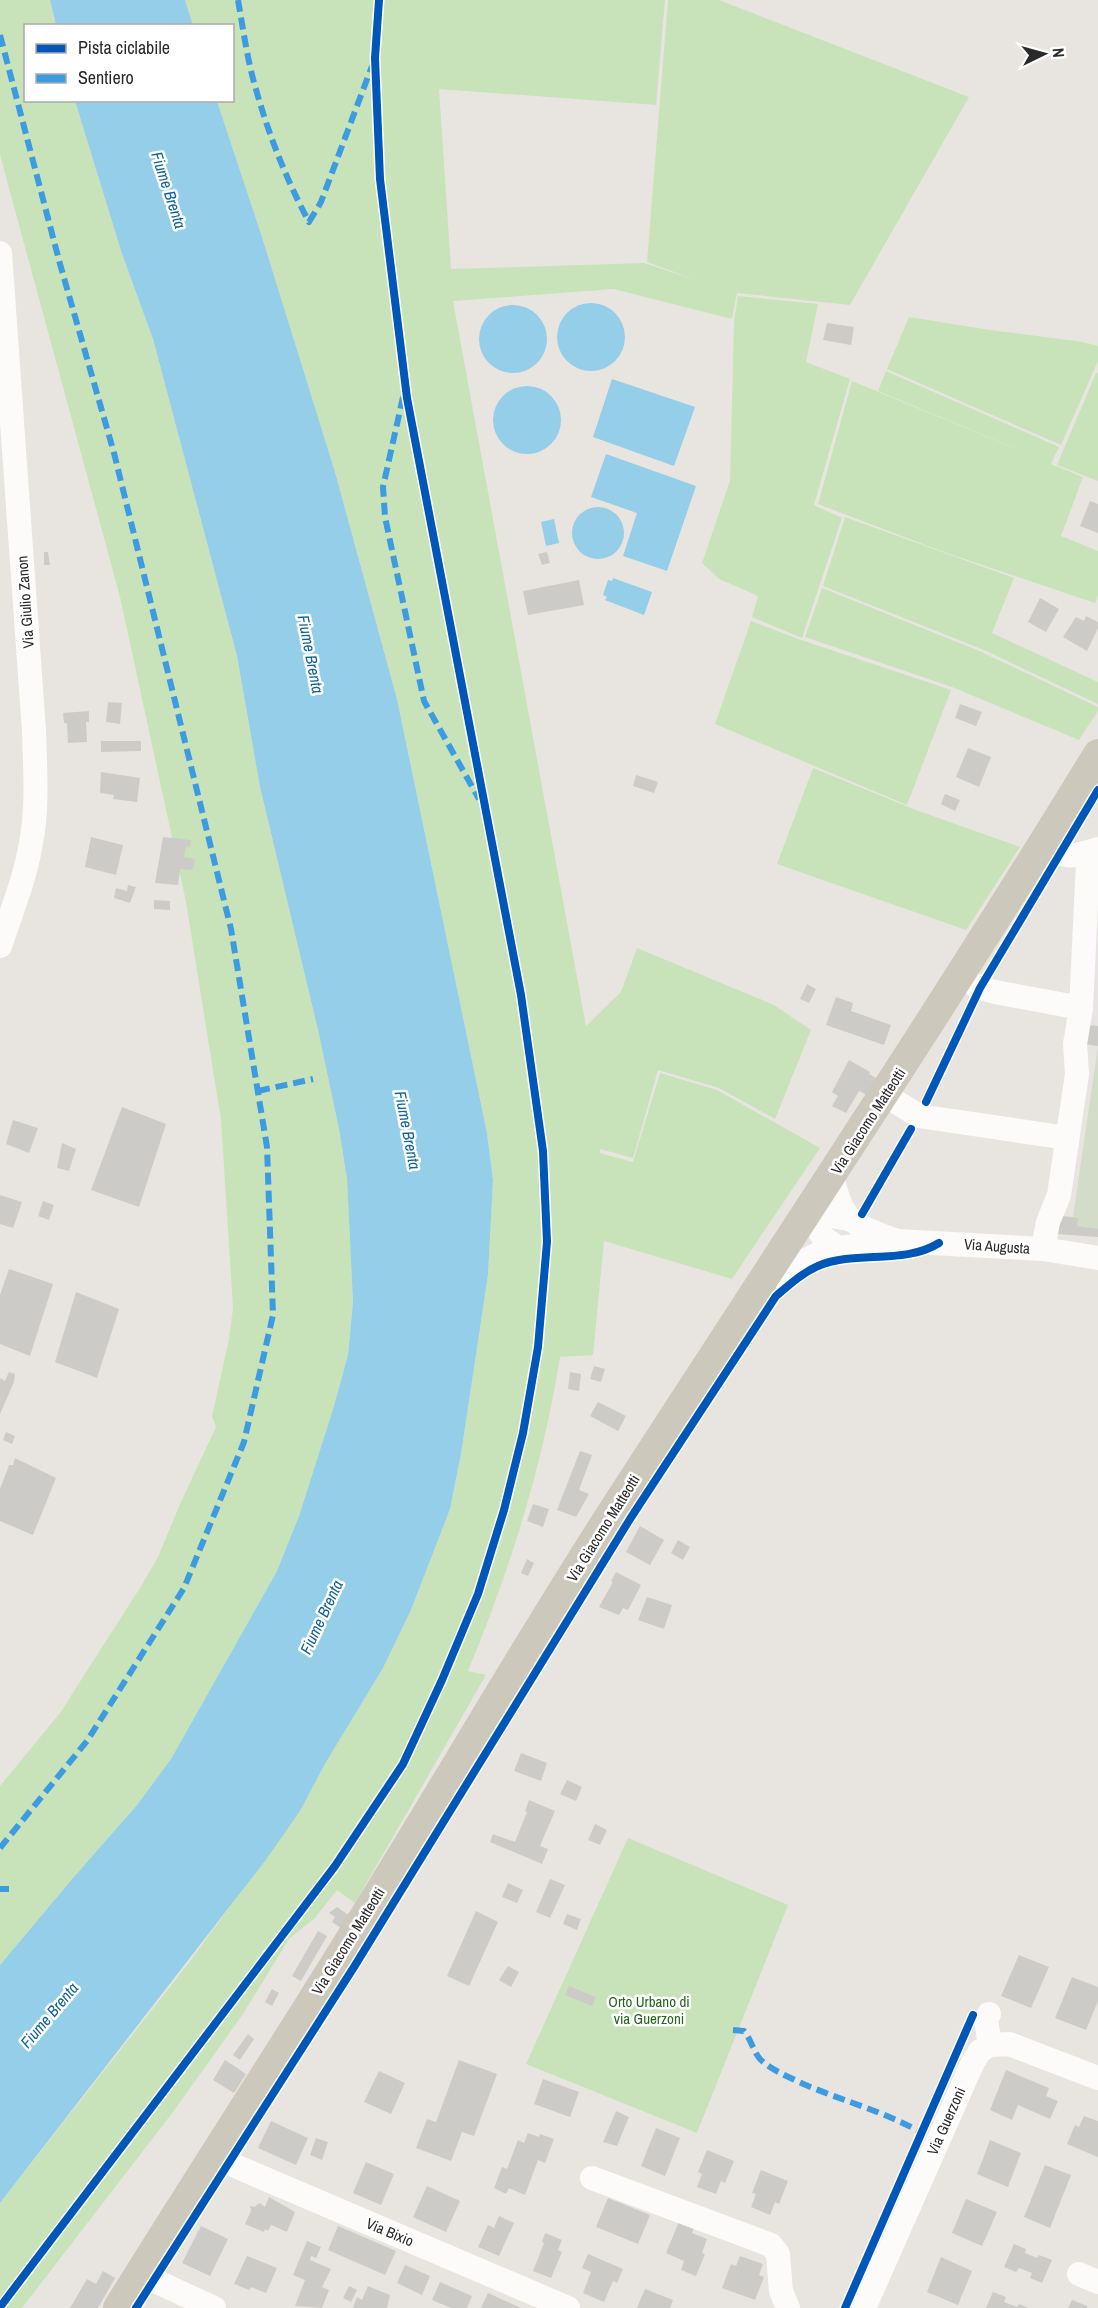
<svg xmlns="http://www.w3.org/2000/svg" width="1098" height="2308" font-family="'Archivo Narrow',sans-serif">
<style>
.green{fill:#c8e3ba}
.cemetery{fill:#d3dcc8}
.water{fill:#95cee8}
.building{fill:#cdcbc7}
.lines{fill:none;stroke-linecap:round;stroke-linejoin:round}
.minor{stroke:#fcfbfa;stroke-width:24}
.major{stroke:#ccc9bc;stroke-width:30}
.quiet{stroke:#3d9ce1;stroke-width:6;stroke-dasharray:12 6;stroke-linecap:butt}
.cycleway-casing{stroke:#fff;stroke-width:11}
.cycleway{stroke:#0057b8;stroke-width:8}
.labels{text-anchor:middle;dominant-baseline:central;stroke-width:5;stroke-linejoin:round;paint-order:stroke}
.street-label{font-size:15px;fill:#2a2a2a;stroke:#fff}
.park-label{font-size:15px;fill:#27651c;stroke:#fff}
.water-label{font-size:16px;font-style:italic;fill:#116197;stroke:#fff}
</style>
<rect width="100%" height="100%" fill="#e8e5e0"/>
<!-- green -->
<g class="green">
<path d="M0,0H50L56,25L26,26V100L75,101L122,254L153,339L237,656L260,787L318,1030L339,1129L347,1179L353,1302L348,1355L334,1406L299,1516L277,1571L171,1759L137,1805L73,1878L0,1965V1786L60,1713L143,1583L158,1557L180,1504L216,1427L212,1416L229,1339L233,1308L221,1120L186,902L120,597L0,155Z"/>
<path d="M185,0H665L656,105L439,89L451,269L644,263L696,280L647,262L668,0H719L969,97L850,305L737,293L732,319L614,289L453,301L586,1026L621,992L637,948L774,1005L811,1030L775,1119L719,1088L658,1070L633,1158L600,1149V1153L633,1162L660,1073L717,1090L820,1148L732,1279L604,1241L593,1355L560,1357C543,1465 510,1570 468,1671L486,1675L355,1903L337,1890L315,1918L289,1939L243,2014L173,2112L22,2308H0V2203L187,1965L300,1811L325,1764L383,1668L411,1610L450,1509L461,1454L488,1275L493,1180L487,1133L397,699L335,472L262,237L217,101L232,100V26L193,25Z"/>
<path d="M738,296L818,304L806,362L850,379L814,505L842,518L802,638L752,617L758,596L719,579L702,563L730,481L734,321Z"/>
<path d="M909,317L990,330L1083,342L1098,346V361L1061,445L887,369Z"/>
<path d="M886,371L1059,447L1051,464L1083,477L1061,536L1098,551V595L1095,603L941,551L818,504L852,381L1034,456L878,391Z"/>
<path d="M1096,373H1098V481L1057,465Z"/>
<path d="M845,517L1014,578L992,633L1098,682V704L984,650L823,586Z"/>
<path d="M822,588L977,650L1098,707V711L1079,740L952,687L805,637Z"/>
<path d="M751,621L804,641L951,690L907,805L715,724Z"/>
<path d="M813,768L916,810L1020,847L966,930L777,864Z"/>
<path d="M628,1838L788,1905L697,2133L526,2064Z"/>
</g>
<!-- cemetery -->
<path class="cemetery" d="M1098,1026V1237L1058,1234L1060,1216L1073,1217L1098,1046L1086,1044Z"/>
<!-- water -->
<g class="water">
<path d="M50,0H185L193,25H56Z"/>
<path d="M75,101H217L262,237L335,472L397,699L487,1133L493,1180L488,1275L461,1454L450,1509L411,1610L383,1668L325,1764L300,1811L265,1861L0,2203V1965L73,1878L137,1805L171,1759L277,1571L299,1516L334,1406L348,1355L353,1302L347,1179L339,1129L318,1030L260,787L237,656L153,339L122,254Z"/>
<circle cx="591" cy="337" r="34"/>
<circle cx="513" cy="339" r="34"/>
<path d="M612,379L695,407L674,466L593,437Z"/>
<circle cx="527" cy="420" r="34"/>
<path d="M606,454L696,486L667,571L623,556L637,513L591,497Z"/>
<circle cx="598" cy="533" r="26"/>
<path d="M554,519L559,543L546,546L541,522Z"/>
<path d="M613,578L652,592L644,615L605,600L607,597L603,595L608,580L612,581Z"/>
</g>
<!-- building -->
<g class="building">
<path d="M827,323L854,327L851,345L823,340Z"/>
<path d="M1090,501L1098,504V533L1080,526Z"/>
<path d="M44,552H48L50,565H44Z"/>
<path d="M547,552L550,563L542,565L538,554Z"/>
<path d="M579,580L584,605L528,615L523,591Z"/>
<path d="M1040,598L1059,609L1046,632L1028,622Z"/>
<path d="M1086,616L1098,622V628L1087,651L1063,637L1076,617L1084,621Z"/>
<path d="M108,702L122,703L120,724L106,722Z"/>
<path d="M960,704L982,712L976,726L955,718Z"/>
<path d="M89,711V722H86L87,742L68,743L67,723H64L63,713Z"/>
<path d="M101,741H141V751L101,752Z"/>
<path d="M968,748L991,757L979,787L956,777Z"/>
<path d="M101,772L140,778L137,802L113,799L114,795L100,793Z"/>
<path d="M636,775L658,782L654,793L633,786Z"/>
<path d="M945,794L960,800L955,811L941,804Z"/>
<path d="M91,837L123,845L116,875L85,867Z"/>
<path d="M163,837L191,840L190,847L186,846L184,857L195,859L193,870L180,869L178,885L155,883Z"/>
<path d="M128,885L136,887L130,903L114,898L116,888L127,891Z"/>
<path d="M154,900L170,901V910L154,909Z"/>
<path d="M807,984L816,989L809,1003L800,999Z"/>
<path d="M836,997L853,1003L851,1011L891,1025L884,1045L826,1025Z"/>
<path d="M1088,1025L1098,1026V1046L1086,1044Z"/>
<path d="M849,1060L870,1072L869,1074L878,1079L867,1095L859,1091L846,1113L832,1106L838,1096L832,1092Z"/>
<path d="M122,1107L166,1124L139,1207L91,1190Z"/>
<path d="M13,1120L38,1128L29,1153L6,1144Z"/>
<path d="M62,1143L76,1149L69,1171L57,1168Z"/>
<path d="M0,1195L22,1202L13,1228L0,1224Z"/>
<path d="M43,1201L54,1205L49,1220L38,1216Z"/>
<path d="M1060,1216L1078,1218L1077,1226L1098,1229V1237L1058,1234Z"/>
<path d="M9,1269L53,1284L30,1356L0,1344V1295Z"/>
<path d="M76,1292L119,1309L97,1378L55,1362Z"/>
<path d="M594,1366L605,1369L601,1382L590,1379Z"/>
<path d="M9,1372L15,1374L14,1382L0,1414V1378L5,1381Z"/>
<path d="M570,1372L581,1374L579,1391L568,1389Z"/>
<path d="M598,1402L626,1416L618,1431L590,1416Z"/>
<path d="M6,1432L15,1436L12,1444L3,1440Z"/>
<path d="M580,1451L592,1455L579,1490L589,1494L576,1517L557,1510Z"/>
<path d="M15,1458L56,1478L33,1535L0,1521V1489L9,1465H13Z"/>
<path d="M533,1504L549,1509L543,1527L527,1521Z"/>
<path d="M640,1526L664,1540L650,1565L626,1552Z"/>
<path d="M678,1540L690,1547L683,1560L671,1553Z"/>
<path d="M527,1559L534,1563L528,1576L521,1573Z"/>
<path d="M616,1572L641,1585L628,1610L623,1608L619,1615L599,1607L613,1582L611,1581Z"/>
<path d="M647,1597L672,1605L664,1629L638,1620Z"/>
<path d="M521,1753L547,1763L541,1781L514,1771Z"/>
<path d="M567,1780L582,1787L576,1801L560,1794Z"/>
<path d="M529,1800L555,1811L540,1846L548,1849L542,1864L490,1842L493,1834L515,1842L527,1812L525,1811Z"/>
<path d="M595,1824L607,1830L600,1845L588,1840Z"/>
<path d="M550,1879L565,1885L550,1918L536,1912Z"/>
<path d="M508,1883L523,1890L517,1903L502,1897Z"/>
<path d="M337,1907L350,1916L341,1928L332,1922L335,1917L329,1913Z"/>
<path d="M476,1911L498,1922L469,1986L447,1976Z"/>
<path d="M567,1914L581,1919L577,1930L563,1924Z"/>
<path d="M318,1931L327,1936L301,1981L292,1976Z"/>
<path d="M1019,1955L1049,1967L1031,2008L1001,1996Z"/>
<path d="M508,1966L519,1972L511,1987L499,1980Z"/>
<path d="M1072,1977L1098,1987V2001L1086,2030L1055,2018Z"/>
<path d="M569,1986L596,1997L592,2006L565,1995Z"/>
<path d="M272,1989L279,1993L272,2006L265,2002Z"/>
<path d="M248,2034L254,2039L240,2060L233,2055Z"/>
<path d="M225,2060L246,2074L234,2093L213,2080Z"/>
<path d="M459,2060L497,2074L474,2136L462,2132L451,2161L416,2148L427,2119L436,2122Z"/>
<path d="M1006,2070L1049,2088L1046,2096L1058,2101L1050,2119L1018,2105L1012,2120L990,2110Z"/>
<path d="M379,2071L405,2083L391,2114L364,2102Z"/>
<path d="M543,2079L579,2092L570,2117L534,2104Z"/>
<path d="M616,2111L629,2117L617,2146L603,2142Z"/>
<path d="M1084,2116L1098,2121V2157L1067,2144L1075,2125L1079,2127Z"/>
<path d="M271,2121L308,2138L296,2165L258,2148Z"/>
<path d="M656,2128L680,2138L665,2176L641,2166Z"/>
<path d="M528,2133L539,2137L540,2134L554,2139L545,2163L538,2160L525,2195L509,2188L506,2194L494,2188L502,2167L507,2169L518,2140L524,2143Z"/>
<path d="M316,2138L328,2142L322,2160L310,2155Z"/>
<path d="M990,2140L1021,2153L1008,2187L977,2174Z"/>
<path d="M707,2150L734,2161L725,2183L721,2181L716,2194L697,2187L702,2174L698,2172Z"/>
<path d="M366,2162L394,2174L381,2205L353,2193Z"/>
<path d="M1045,2165L1071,2175L1050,2228L1024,2217Z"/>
<path d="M761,2170L788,2181L779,2204L775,2202L770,2215L751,2207L756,2194L752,2193Z"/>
<path d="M427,2186L460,2201L446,2232L413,2217Z"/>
<path d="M269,2197L295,2212L287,2232L271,2225L268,2231L265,2229L264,2232L245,2224L251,2211L250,2206L254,2207L260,2203L265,2207Z"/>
<path d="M608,2198L650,2215L638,2244L596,2227Z"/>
<path d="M966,2199L997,2212L982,2246L952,2233Z"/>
<path d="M499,2216L514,2223L499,2256L478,2247L488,2225L494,2228Z"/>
<path d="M681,2217L696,2223L692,2233L707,2239L702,2253L705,2254L696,2276L681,2270L684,2261L666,2253Z"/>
<path d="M201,2226L228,2239L210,2276L182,2263Z"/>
<path d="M338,2226L396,2251L385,2275L328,2250Z"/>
<path d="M545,2233L562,2240L558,2250L562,2252L551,2278L533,2271L544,2243L542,2242Z"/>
<path d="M307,2241L321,2247L316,2258L311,2256L310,2260L331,2269L322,2287L329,2290L322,2308L295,2306L305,2280L293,2275Z"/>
<path d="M1014,2244L1026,2249L1025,2253L1037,2258L1039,2255L1052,2260L1042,2283L1030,2278L1032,2273L1019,2268L1016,2272L1004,2267Z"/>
<path d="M588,2254L623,2269L617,2283L613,2281L604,2302L583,2293L591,2272L582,2268Z"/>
<path d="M247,2256L277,2268L266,2293L251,2287L249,2290L234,2284Z"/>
<path d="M740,2256L763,2264L759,2275L764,2277L755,2300L722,2288L731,2264L736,2266Z"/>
<path d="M941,2257L972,2271L958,2305L927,2292Z"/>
<path d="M405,2265L430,2276L422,2295L397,2283Z"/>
<path d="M103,2271L115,2278L98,2308H70L87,2279L96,2284Z"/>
<path d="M440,2282L472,2296L467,2308H451L432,2300Z"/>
<path d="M349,2286L357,2290L351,2302L343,2298Z"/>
<path d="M368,2286L390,2295L387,2308H353L357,2297L362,2300Z"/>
<path d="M645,2289L673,2300L670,2308H637Z"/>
<path d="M993,2292L1006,2297L1004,2302L1017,2307L1019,2304L1029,2308H986Z"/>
<path d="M488,2293L521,2308H481Z"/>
<path d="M1072,2300L1087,2306V2308H1068Z"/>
</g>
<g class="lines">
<!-- minor -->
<g class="minor">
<path d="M0,253L34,731C35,768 38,807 31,843C25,879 11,913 0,946"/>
<path d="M1043,844C1069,859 1070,858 1098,849"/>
<path d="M960,976L980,988L995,992L1081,1008L1075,1044L1077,1074L1059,1195L1048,1222L1043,1249"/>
<path d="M1081,1008L1088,862L1085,853"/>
<path d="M885,1095L919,1116L1067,1138"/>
<path d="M832,1176C842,1223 853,1224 894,1240"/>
<path d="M838,1248L824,1238L807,1214H821L848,1219"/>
<path d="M764,1281L816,1255L838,1248L896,1241L1043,1249L1098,1258"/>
<path d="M989,2014L986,2020L990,2045"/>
<path d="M213,2153L228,2163L568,2308"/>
<path d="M592,2178L771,2245L778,2254L781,2291L788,2308"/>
<path d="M140,2272L153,2280L214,2308"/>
<path d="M1079,2274L1098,2282"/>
<path d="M864,2308L973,2062L980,2051L990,2045L1009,2044L1098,2078"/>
</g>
<!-- major -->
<path class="major" d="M118,2308C197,2180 280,2054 359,1925C447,1784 529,1640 620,1500C780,1252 944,1006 1098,754"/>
<!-- quiet -->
<g class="quiet">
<path d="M238,0C243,28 247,58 255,86C268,133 286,179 309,222L321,202L372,66"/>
<path d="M0,35L60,264L114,453L231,929L267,1147L273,1315L244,1442L184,1588L87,1741L0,1848"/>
<path d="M403,397L383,487L385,517L424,701L479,799"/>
<path d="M258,1091L313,1079"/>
<path d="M0,1889H9"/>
<path d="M733,2030L744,2031C751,2039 753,2051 760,2059C771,2070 785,2075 799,2082C839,2100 884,2111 922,2133"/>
</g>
<defs>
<g id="cycleway">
<path d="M926,1102L980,988L1098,790"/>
<path d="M862,1214L911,1129"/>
<path d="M0,2307L335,1866L403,1764L442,1680L478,1594L504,1510L523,1433L538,1347L547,1242L543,1151L521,995L407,398L380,179L375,58L379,0"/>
<path d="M136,2308L354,1967L630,1519L776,1296C789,1285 802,1273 818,1266C856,1250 904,1265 939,1243"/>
<path d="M845,2308L973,2015"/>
</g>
</defs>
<!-- cycleway casing -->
<use href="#cycleway" class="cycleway-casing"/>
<!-- cycleway -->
<use href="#cycleway" class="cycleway"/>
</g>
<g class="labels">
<!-- street labels -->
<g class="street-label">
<text transform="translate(25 602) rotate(-94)">Via Giulio Zanon</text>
<text transform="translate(868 1121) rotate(-57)">Via Giacomo Matteotti</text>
<text transform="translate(997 1246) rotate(4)">Via Augusta</text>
<text transform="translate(603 1528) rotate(-58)">Via Giacomo Matteotti</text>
<text transform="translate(348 1941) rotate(-58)">Via Giacomo Matteotti</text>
<text transform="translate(946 2121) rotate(-66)">Via Guerzoni</text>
<text transform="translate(390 2232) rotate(23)">Via Bixio</text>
</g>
<!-- park labels -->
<g class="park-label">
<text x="649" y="2001">Orto Urbano di<tspan x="649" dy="17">via Guerzoni</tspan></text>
</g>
<!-- water labels -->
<g class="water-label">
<text transform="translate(169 190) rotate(72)">Fiume Brenta</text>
<text transform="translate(311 654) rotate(79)">Fiume Brenta</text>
<text transform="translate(408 1130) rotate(79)">Fiume Brenta</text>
<text transform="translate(321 1617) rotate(-65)">Fiume Brenta</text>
<text transform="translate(49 2015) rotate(-50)">Fiume Brenta</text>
</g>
</g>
<!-- legend -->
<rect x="24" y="24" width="210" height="78" fill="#ffffff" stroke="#aaaaaa" stroke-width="1.5"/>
<rect x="36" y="44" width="30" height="9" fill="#0057b8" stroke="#aaaaaa" stroke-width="1.5"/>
<text x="78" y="54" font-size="18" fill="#2a2a2a">Pista ciclabile</text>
<rect x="36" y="74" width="30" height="9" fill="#3d9ce1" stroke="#aaaaaa" stroke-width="1.5"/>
<text x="78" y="84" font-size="18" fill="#2a2a2a">Sentiero</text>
<!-- north arrow -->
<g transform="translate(1044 54) rotate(85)" stroke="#ffffff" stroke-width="4.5" paint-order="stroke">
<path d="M0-4.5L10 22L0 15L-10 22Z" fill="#2a2a2a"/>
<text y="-9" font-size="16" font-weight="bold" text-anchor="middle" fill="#2a2a2a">N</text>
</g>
</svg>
